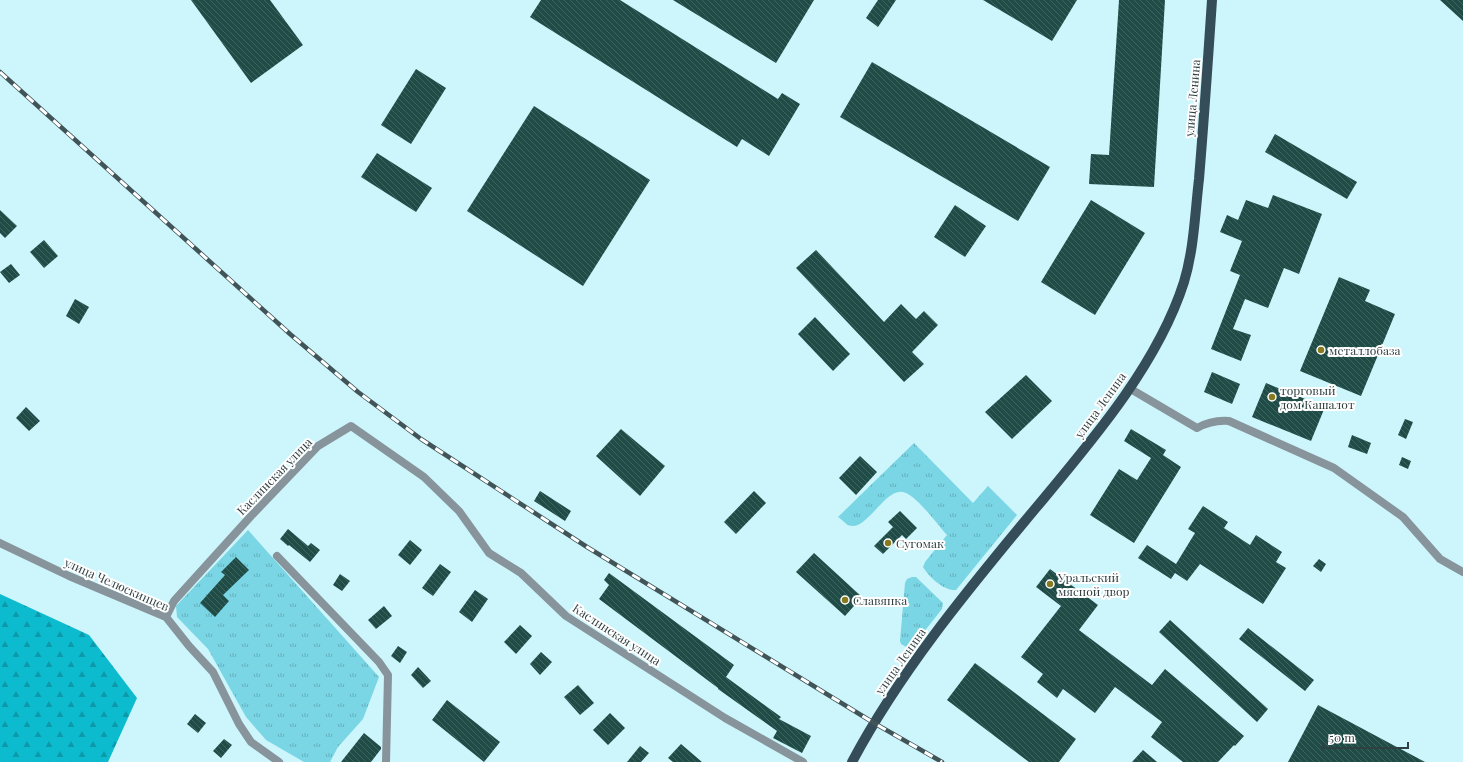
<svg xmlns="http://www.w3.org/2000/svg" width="1463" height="762" font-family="'Playfair Display',serif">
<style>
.grass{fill:url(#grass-tufts)}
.forest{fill:url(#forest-firs)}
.building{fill:url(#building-back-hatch)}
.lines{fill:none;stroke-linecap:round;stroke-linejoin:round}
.minor{stroke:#87949b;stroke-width:8}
.primary{stroke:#354d59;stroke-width:10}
.rail-casing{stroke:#415457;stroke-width:4.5}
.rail{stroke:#fff;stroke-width:3;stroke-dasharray:9;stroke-linecap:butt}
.poi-dot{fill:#877a20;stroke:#fff;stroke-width:1.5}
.labels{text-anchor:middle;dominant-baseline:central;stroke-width:4;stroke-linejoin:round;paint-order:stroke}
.street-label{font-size:12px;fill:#2f3f42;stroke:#fff}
.poi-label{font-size:12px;fill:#2f3f42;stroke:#fff;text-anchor:start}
</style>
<defs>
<pattern id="grass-tufts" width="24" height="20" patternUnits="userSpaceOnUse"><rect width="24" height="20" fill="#7ad6e4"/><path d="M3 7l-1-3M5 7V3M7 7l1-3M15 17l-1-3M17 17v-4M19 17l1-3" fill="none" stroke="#64afba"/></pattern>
<pattern id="forest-firs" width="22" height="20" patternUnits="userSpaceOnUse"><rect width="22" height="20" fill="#0dbbcf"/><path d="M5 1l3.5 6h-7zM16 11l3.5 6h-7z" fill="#0d99aa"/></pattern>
<pattern id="building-back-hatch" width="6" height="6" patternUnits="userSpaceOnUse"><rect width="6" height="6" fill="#1f4c47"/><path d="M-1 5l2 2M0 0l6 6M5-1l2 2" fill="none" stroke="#3f6460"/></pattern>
</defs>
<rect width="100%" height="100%" fill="#cdf5fc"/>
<!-- grass -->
<g class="grass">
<path d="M914,443L973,503L988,486L1017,515L956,590C944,591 929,577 923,567L925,562L947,535C937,524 919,499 906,493C886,483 867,534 848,525C845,523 841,519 838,517Z"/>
<path d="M248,530L379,677L363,719L338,747L330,762H304L266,740L246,717L208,649L177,617L176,606Z"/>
<path d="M912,577H916L943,603L942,609L912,647L908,648L901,644L900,641L905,583L907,579Z"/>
</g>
<!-- forest -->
<path class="forest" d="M0,594L89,635L137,698L108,762H0Z"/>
<!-- building -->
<g class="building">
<path d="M191,0H270L303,45L251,83Z"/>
<path d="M541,0H620L778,99L782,93L800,104L769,156L742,139L737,147L530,17Z"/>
<path d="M673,0H814L776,63Z"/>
<path d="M878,0H896L878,27L866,18Z"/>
<path d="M983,0H1077L1052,41Z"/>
<path d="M1119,0H1165L1154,187L1089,184L1091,154L1109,155Z"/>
<path d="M1440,0H1463V21Z"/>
<path d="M872,62L1050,167L1018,221L840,117Z"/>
<path d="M416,69L446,88L411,144L381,125Z"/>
<path d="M534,106L650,180L583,286L467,211Z"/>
<path d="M1275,134L1357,182L1347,199L1265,152Z"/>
<path d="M377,153L432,188L416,212L361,177Z"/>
<path d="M1273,195L1322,214L1299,274L1284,268L1268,308L1245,299L1233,329L1251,335L1241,361L1211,349L1240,275L1230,271L1242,241L1220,232L1227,215L1238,220L1246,200L1268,208Z"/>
<path d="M1091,200L1145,233L1095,315L1041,282Z"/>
<path d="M955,205L986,226L965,257L934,237Z"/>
<path d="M0,210L17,226L5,238L0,233Z"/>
<path d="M44,240L58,256L44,268L30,252Z"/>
<path d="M816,250L884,322L901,304L916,319L924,311L938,325L912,352L924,364L904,382L796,268Z"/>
<path d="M11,264L20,275L9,283L0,272Z"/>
<path d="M1339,277L1370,290L1365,301L1395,314L1361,396L1300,371Z"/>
<path d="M75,299L89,307L79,324L66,316Z"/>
<path d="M815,317L850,354L833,371L798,334Z"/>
<path d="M1212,372L1240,384L1232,404L1204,392Z"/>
<path d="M1026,375L1052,401L1012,439L985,412Z"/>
<path d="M1266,383L1325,407L1311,441L1252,417Z"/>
<path d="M26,407L40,421L29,431L16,418Z"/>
<path d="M1405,419L1413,422L1406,439L1398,435Z"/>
<path d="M621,429L665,466L640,496L596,456Z"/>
<path d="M1131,429L1166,450L1163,455L1181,467L1134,543L1090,515L1119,469L1137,480L1151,458L1124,441Z"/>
<path d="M1352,435L1371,443L1367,454L1348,447Z"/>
<path d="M860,456L877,472L856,495L839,478Z"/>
<path d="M1402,457L1411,461L1408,469L1399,465Z"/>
<path d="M540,491L571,511L565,521L534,501Z"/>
<path d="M754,491L766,503L736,534L724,522Z"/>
<path d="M1203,506L1228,522L1224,528L1250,545L1256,535L1282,552L1276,562L1286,568L1263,604L1200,564L1187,581L1175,573L1171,579L1138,558L1147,545L1176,564L1195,533L1188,529Z"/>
<path d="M900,511L917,528L906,539L902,535L883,554L874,546L893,527L888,522Z"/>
<path d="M288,529L308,546L311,543L320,550L310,562L289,545L288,546L280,539Z"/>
<path d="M410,540L422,550L410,565L398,555Z"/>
<path d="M814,553L862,597L845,616L796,572Z"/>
<path d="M236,557L249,570L223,595L229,601L215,617L200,603L225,575L221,572Z"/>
<path d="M1319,559L1326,564L1321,572L1313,566Z"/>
<path d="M440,564L451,572L433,596L422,588Z"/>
<path d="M1050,569L1098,605L1079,630L1152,685L1165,669L1244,736L1235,746L1234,745L1218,762H1183L1151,737L1162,722L1115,687L1095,713L1063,689L1057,698L1037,682L1043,674L1021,657L1061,606L1036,587Z"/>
<path d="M609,573L734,665L726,677L781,717L779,719L811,736L802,753L773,738L777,731L718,689V688L599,599L609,585L604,580Z"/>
<path d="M340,574L350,581L342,591L333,585Z"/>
<path d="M475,590L488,599L472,622L459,612Z"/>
<path d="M384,606L392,616L376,629L368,620Z"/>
<path d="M1170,620L1268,709L1257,722L1159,632Z"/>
<path d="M520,625L532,636L516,654L504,642Z"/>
<path d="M1248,628L1314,680L1305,691L1239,639Z"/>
<path d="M398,646L407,652L400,663L391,656Z"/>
<path d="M541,652L552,662L540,675L530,664Z"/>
<path d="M975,663L1076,739L1059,762H1029L947,700Z"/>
<path d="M418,667L431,681L423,688L411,675Z"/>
<path d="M578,685L594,703L580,715L564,697Z"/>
<path d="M447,700L500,742L484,762L432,720Z"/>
<path d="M1318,705L1425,762H1288Z"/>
<path d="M610,713L625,728L608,745L593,730Z"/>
<path d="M195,714L206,723L198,733L187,724Z"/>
<path d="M364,733L381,747V749L371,762H341Z"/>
<path d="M224,739L232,745L221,758L213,751Z"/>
<path d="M681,744L702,762H673L668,758Z"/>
<path d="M640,746L649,753L641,762H627Z"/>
<path d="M1143,750L1157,762H1132Z"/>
</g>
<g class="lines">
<!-- minor -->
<g class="minor">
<path d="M1129,388L1197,428C1208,422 1217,420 1229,421L1334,468L1403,517L1440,559L1463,572"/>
<path d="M0,543L69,576L166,617L189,646L213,672L239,724L251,742L279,762"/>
<path d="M277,556L379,662L388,675L386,762"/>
<path d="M166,617L174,601L251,516L318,446L351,426L424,477L459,511L489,553L521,573L566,616L725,718L803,762"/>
</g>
<!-- primary -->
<path class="primary" d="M852,762C899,674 962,597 1025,521C1083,451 1156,370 1184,282C1194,249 1195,213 1199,179C1204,119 1208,60 1212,0"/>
<defs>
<path id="rail" d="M0,72L290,334L358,392L421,439L587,547L874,723L942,762"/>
</defs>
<!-- rail casing -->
<use href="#rail" class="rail-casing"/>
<!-- rail -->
<use href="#rail" class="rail"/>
</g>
<!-- markers -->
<g class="poi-dot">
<circle cx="1321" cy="350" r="4"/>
<circle cx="1272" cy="397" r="4"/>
<circle cx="888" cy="543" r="4"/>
<circle cx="1050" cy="584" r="4"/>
<circle cx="845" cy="600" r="4"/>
</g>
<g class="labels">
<!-- street labels -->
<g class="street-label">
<text transform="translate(1192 98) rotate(-85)">улица Ленина</text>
<text transform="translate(1100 405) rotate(-54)">улица Ленина</text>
<text transform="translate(274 476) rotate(-46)">Каслинская улица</text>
<text transform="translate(117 584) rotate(24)">улица Челюскинцев</text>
<text transform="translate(617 634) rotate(33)">Каслинская улица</text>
<text transform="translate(900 661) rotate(-55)">улица Ленина</text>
</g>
<!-- poi labels -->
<g class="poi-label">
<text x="1329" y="350">металлобаза</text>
<text x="1280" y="390">торговый<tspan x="1280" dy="14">дом Кашалот</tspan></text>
<text x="896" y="543">Сугомак</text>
<text x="1058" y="577">Уральский<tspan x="1058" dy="14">мясной двор</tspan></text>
<text x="853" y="600">Славянка</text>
</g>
</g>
<!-- scale -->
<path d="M1323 742v6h85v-6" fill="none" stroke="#2f3f42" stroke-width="2"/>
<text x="1329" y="742" font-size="12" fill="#2f3f42" stroke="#ffffff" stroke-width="3" paint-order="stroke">50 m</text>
</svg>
